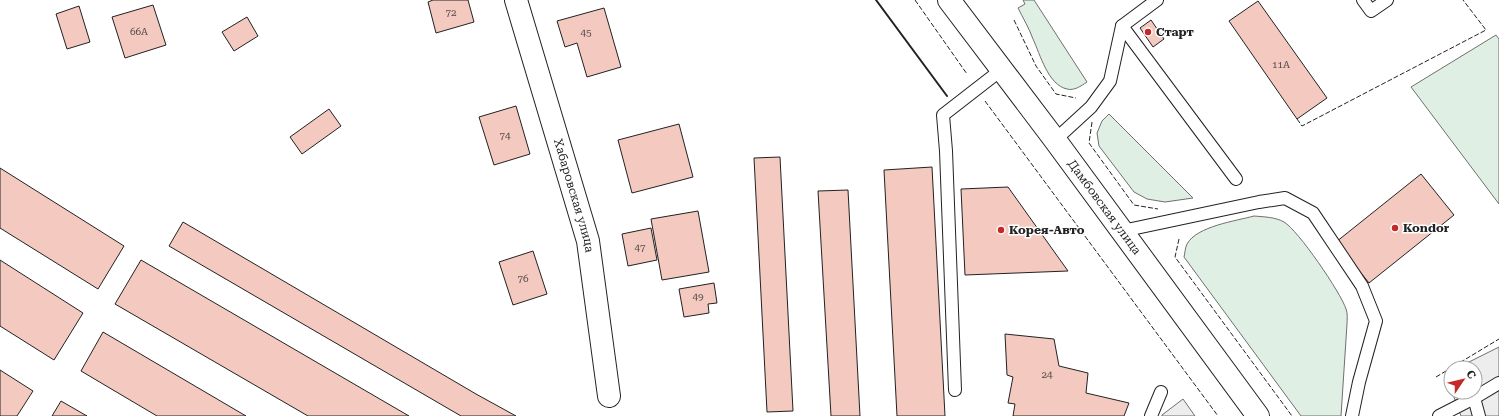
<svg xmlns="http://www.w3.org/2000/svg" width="1499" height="416" font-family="'Roboto Serif',serif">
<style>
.green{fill:#e0efe3;stroke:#6f6f6f}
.parking{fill:#ededed;stroke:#6f6f6f}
.building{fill:#f3c9c0;stroke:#222}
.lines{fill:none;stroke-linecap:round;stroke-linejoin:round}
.service-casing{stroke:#222;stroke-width:14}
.minor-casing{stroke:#222;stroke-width:24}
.secondary-casing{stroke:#222;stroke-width:24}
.service{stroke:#fff;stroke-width:12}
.minor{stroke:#fff;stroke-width:22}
.secondary{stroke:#fff;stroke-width:22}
.fence{stroke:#222;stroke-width:1;stroke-dasharray:5 2;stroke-linecap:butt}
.wall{stroke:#222;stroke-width:2}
.poi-dot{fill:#c62828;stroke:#fff;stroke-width:1.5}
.labels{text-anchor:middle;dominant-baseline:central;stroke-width:3;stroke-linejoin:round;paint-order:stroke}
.number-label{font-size:10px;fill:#564c4a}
.poi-label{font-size:12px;font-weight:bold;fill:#222;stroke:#fff;text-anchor:start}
.street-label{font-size:12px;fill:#222;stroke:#fff}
</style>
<rect width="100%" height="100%" fill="#fff"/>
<!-- green -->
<g class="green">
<path d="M1023,0H1034L1087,82C1081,86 1074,91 1067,89C1048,85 1040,54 1033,39C1029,28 1023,18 1018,8L1025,4Z"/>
<path d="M1496,35L1499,39V204L1411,87Z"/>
<path d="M1109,114L1193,198L1165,202L1147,199L1134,192L1099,146L1097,133L1102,121Z"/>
<path d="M1254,216C1265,217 1275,217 1284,222C1298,230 1341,293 1346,309C1348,314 1347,319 1347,324L1341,416H1301L1184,257C1185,253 1185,248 1187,244C1197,226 1236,221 1254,216Z"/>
</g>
<!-- parking -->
<g class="parking">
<path d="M1499,347V416H1461L1452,392H1475V368H1457Z"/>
<path d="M1183,399L1195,416H1162V415Z"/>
</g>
<!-- building -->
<g class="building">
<path d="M433,0H468L474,22L436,33L428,2Z"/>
<path d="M1258,1L1327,98L1297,119L1229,21Z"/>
<path d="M153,5L166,45L125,58L112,17Z"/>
<path d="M79,6L90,42L67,49L56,14Z"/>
<path d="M604,8L621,67L587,77L577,43L565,47L557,21Z"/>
<path d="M247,17L258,36L234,51L222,32Z"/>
<path d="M1151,20L1164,39L1153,47L1140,28Z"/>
<path d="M516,106L530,154L494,165L479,117Z"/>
<path d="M329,109L341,126L302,154L290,137Z"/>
<path d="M679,124L693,177L632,193L618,140Z"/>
<path d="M780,157L793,411L767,412L754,158Z"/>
<path d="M932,167L945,416H897L884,170Z"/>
<path d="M0,168L124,246L98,289L0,228Z"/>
<path d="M1421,174L1454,215L1369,283L1336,242Z"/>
<path d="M1008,187L1068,271L965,275L961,189Z"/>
<path d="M848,190L860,416H831L818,191Z"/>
<path d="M698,211L709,272L662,280L651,219Z"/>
<path d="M183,222L476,394L516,416H461L169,246Z"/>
<path d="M651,228L657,260L628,266L622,234Z"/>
<path d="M533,251L547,294L513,305L499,262Z"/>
<path d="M0,260L83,313L54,360L0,326Z"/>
<path d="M141,260L409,416H308L115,304Z"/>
<path d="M714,283L717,303L708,304L709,313L684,317L679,289Z"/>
<path d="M103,332L246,416H157L81,371Z"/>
<path d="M1005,334L1054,339L1059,366L1088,373L1086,393L1129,403L1124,416H1013L1015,404L1008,403L1013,377L1007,375Z"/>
<path d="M0,370L33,391L17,416H0Z"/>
<path d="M61,401L87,416H52Z"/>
</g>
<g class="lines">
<defs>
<g id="service">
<path d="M1363,0L1371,11L1387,0"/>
<path d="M1122,26L1236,179"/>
<path d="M1055,140L1091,107L1110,81L1122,26L1157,0"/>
<path d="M1122,231L1259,202L1285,198L1313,213L1362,286L1376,321L1359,382L1352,416"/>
<path d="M955,390L946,151L943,115L1001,70"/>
<path d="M1474,398L1479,416"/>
<path d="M1151,416L1161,392"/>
<path d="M1439,416L1474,398L1499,383"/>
</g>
<g id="minor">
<path id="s1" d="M516,0L588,241L609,396"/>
</g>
<g id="secondary">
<path id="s2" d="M949,0L1055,140L1258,416"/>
</g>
</defs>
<!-- service casing -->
<use href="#service" class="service-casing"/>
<!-- minor casing -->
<use href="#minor" class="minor-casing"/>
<!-- secondary casing -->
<use href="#secondary" class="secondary-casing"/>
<!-- service -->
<use href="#service" class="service"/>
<!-- minor -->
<use href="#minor" class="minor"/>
<!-- secondary -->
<use href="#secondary" class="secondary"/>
<!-- fence -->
<g class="fence">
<path d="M915,0L967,74"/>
<path d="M1014,20L1036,66L1056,94L1076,98"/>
<path d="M985,101L1218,416"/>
<path d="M1297,119L1302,126L1486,30L1463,0"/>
<path d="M1092,122L1089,143L1134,205L1158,209"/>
<path d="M1179,239L1175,257L1292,416"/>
<path d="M1436,377L1499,339"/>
</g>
<!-- wall -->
<path class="wall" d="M876,0L947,96"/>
</g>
<!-- markers -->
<g class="poi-dot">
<circle cx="1148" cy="32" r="4"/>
<circle cx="1395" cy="228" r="4"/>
<circle cx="1001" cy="230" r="4"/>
</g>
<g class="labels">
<!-- number labels -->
<g class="number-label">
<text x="451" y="12">72</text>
<text x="139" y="31">66А</text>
<text x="586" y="32">45</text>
<text x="1281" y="64">11А</text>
<text x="505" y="135">74</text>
<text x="640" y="247">47</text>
<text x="523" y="278">76</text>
<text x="698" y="296">49</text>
<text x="1047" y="374">24</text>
</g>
<!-- poi labels -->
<g class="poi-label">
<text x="1156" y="32">Старт</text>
<text x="1403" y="228">Kondor</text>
<text x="1009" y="230">Корея-Авто</text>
</g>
<!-- street labels -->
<g class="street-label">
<text stroke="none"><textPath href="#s1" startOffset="204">Хабаровская улица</textPath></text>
<text stroke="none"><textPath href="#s2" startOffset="259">Дамбовская улица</textPath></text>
</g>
</g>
<!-- north arrow -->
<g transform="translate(1463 380) rotate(55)"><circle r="19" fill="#ffffff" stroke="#a7a7a7"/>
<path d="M0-3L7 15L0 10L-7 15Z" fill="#c62828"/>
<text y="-6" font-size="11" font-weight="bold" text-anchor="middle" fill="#222222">С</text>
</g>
</svg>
